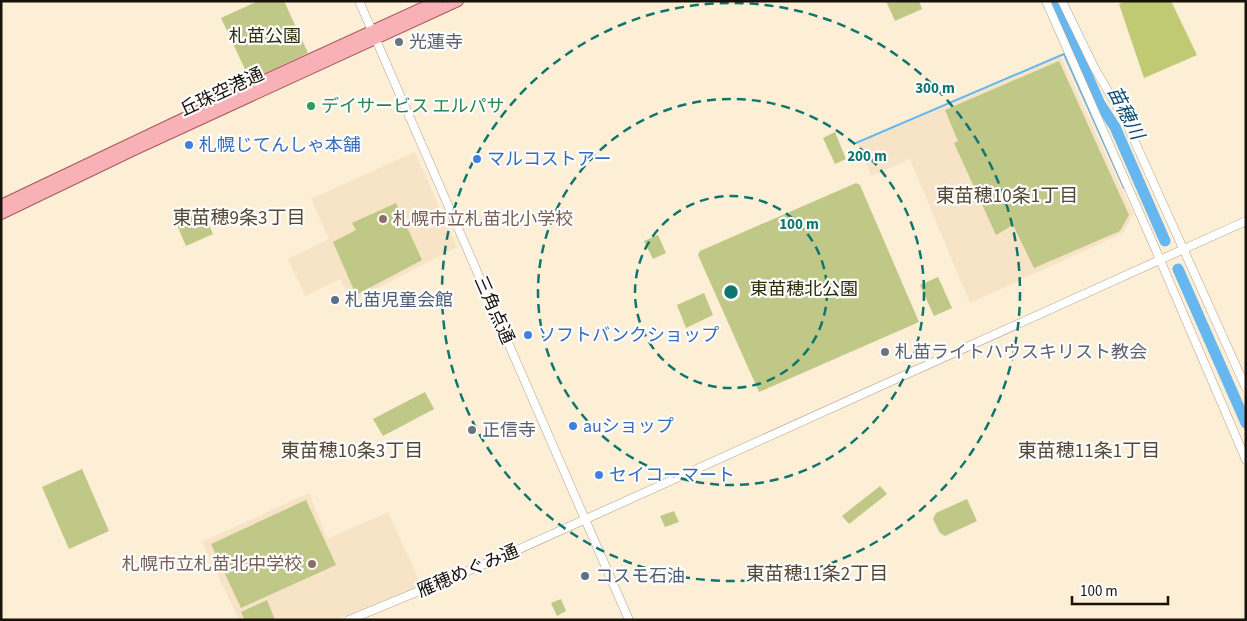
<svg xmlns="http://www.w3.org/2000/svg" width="1247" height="621" font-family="'Source Sans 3','Noto Sans JP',sans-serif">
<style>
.built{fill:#f7e3c5}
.green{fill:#bfc886}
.forest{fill:#bfca72}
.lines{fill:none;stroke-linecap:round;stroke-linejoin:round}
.stream{stroke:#66b7ef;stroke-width:2}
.river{stroke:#66b7ef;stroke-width:11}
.minor-casing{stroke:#b0a18b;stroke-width:9}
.major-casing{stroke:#a8585c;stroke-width:12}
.minor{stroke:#fff;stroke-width:8}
.major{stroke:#f9b1b8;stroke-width:10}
.ring{fill:none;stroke:#0f766e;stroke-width:2.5;stroke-dasharray:9 6}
.worship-dot{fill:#6b7280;stroke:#fdfdfd;stroke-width:2}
.leisure-dot{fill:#2e9e5b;stroke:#fdfdfd;stroke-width:2}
.shop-dot{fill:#3f7fe0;stroke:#fdfdfd;stroke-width:2}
.education-dot{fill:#8d6e63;stroke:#fdfdfd;stroke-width:2}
.service-dot{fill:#5c6f8a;stroke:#fdfdfd;stroke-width:2}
.labels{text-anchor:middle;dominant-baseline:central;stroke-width:4.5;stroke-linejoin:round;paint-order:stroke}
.park-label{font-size:18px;fill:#2a2e07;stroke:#fdfdfd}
.worship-label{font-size:18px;fill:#5b616d;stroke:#fdfdfd;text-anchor:start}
.street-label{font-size:18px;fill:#18120a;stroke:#fdfdfd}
.leisure-label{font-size:18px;fill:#27864d;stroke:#fdfdfd;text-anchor:start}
.shop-label{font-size:18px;fill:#366cbe;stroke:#fdfdfd;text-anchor:start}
.education-label{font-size:18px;fill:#785e54;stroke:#fdfdfd;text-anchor:start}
.service-label{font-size:18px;fill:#4e5e75;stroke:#fdfdfd;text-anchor:start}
.water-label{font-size:19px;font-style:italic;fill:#0b4c70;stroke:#fdfdfd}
.neighbourhood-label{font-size:19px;fill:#544734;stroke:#fdfdfd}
.centre{fill:#0f766e;stroke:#fdfdfd;stroke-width:2.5}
.ring-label{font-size:15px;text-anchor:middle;font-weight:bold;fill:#0f766e;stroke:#fdfdfd;stroke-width:4.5;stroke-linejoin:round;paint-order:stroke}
</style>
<rect width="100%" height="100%" fill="#fdeed6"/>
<!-- built -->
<g class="built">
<path d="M1061,57L1133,214L1123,233L970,303L910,159L871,176L858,144Z"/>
<path d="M415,152L457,247L352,301L340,279L305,296L288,259L329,239L311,199Z"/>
<path d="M309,493L327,539L388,512L421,585L335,620H239L202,542Z"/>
</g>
<!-- green -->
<g class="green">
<path d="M258,1H284L308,53L250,80L221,18Z"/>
<path d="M886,1H919L922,9L895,21Z"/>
<path d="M1059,61L1129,215L1120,231L1034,268L1013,225L996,235L954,143L958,141L945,110Z"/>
<path d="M835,132L846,159L835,164L823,138Z"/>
<path d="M856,183L860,185L919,322L759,392L698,255L700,251Z"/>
<path d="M396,203L422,260L356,295L333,242L356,230L352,223Z"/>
<path d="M203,211L213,234L186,246L176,223Z"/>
<path d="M658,235L666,253L653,259L644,241Z"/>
<path d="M938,277L952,308L934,316L920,285Z"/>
<path d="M704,293L713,315L686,328L677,305Z"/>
<path d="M425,392L434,409L383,436L373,419Z"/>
<path d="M82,469L109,531L69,549L42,487Z"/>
<path d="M880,486L887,494L849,524L842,516Z"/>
<path d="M967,499L977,521L945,536L940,533L933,519L936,513Z"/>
<path d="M306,500L336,565L241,608L211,544Z"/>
<path d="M674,511L679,522L665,527L660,516Z"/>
<path d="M561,599L566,611L557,616L551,603Z"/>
<path d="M267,600L275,620H245L241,612Z"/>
</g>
<!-- forest -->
<path class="forest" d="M1125,1H1171L1197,55L1144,78L1119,4Z"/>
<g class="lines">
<!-- stream -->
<path class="stream" d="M856,143L1064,54L1124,188"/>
<!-- river -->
<g class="river">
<path d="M1054,1L1100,104L1115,127L1165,241"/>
<path d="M1178,269L1246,423"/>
</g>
<defs>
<g id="minor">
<path d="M359,1L629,620"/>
<path d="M1046,1L1155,248L1246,460"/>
<path d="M1062,1L1094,67L1126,122L1246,388"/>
<path d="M349,620L504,556L1246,221"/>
</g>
<g id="major">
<path d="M1,205L245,89L437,1"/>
<path d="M1,214L136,149L458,1"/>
</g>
</defs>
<!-- minor casing -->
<use href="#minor" class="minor-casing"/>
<!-- major casing -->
<use href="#major" class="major-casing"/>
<!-- minor -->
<use href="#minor" class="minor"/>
<!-- major -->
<use href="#major" class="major"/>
</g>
<!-- distance rings -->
<g class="ring">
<circle cx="731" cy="292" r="96"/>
<circle cx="731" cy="292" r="193"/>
<circle cx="731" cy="292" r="289"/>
</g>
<!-- markers -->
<g class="worship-dot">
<circle cx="399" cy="42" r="5"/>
<circle cx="885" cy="352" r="5"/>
<circle cx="472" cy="430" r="5"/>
</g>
<circle class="leisure-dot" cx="311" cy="106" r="5"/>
<g class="shop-dot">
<circle cx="189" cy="145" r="5"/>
<circle cx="477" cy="159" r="5"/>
<circle cx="528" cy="335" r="5"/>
<circle cx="573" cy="426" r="5"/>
<circle cx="599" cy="475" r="5"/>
</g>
<g class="education-dot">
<circle cx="383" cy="219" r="5"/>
<circle cx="312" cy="564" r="5"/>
</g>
<g class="service-dot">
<circle cx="335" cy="300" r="5"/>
<circle cx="585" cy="576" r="5"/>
</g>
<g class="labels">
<!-- park labels -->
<g class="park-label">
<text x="265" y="36">札苗公園</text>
<text x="804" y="289">東苗穂北公園</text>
</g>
<!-- worship labels -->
<g class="worship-label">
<text x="409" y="42">光蓮寺</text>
<text x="895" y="352">札苗ライトハウスキリスト教会</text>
<text x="482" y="430">正信寺</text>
</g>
<!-- street labels -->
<g class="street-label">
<text transform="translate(222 92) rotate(-25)">丘珠空港通</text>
<text transform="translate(494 310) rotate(66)">三角点通</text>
<text transform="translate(468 571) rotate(-23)">雁穂めぐみ通</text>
</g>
<!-- leisure labels -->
<g class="leisure-label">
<text x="321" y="106">デイサービス エルパサ</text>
</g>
<!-- shop labels -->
<g class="shop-label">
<text x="199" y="145">札幌じてんしゃ本舗</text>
<text x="487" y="159">マルコストアー</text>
<text x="538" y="335">ソフトバンクショップ</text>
<text x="583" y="426">auショップ</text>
<text x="609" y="475">セイコーマート</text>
</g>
<!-- education labels -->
<g class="education-label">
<text x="393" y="219">札幌市立札苗北小学校</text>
<text x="302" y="564" text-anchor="end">札幌市立札苗北中学校</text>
</g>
<!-- service labels -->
<g class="service-label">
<text x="345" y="300">札苗児童会館</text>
<text x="595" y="576">コスモ石油</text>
</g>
<!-- water labels -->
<g class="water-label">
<text transform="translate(1125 113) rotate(63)">苗穂川</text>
</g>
<!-- neighbourhood labels -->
<g class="neighbourhood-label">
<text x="1007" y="196">東苗穂10条1丁目</text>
<text x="239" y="218">東苗穂9条3丁目</text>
<text x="352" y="451">東苗穂10条3丁目</text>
<text x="1089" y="451">東苗穂11条1丁目</text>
<text x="817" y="574">東苗穂11条2丁目</text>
</g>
</g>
<circle cx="731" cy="292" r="8" class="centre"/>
<g class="ring-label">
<text x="935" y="93">300 m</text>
<text x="867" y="161">200 m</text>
<text x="799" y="229">100 m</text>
</g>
<!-- border -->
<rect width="1247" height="621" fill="none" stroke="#18120a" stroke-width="5"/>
<!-- scale -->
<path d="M1072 596v8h96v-8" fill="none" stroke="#18120a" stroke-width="2.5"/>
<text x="1080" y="596" font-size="15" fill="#18120a" stroke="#fdfdfd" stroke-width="4" paint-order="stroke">100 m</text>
</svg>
